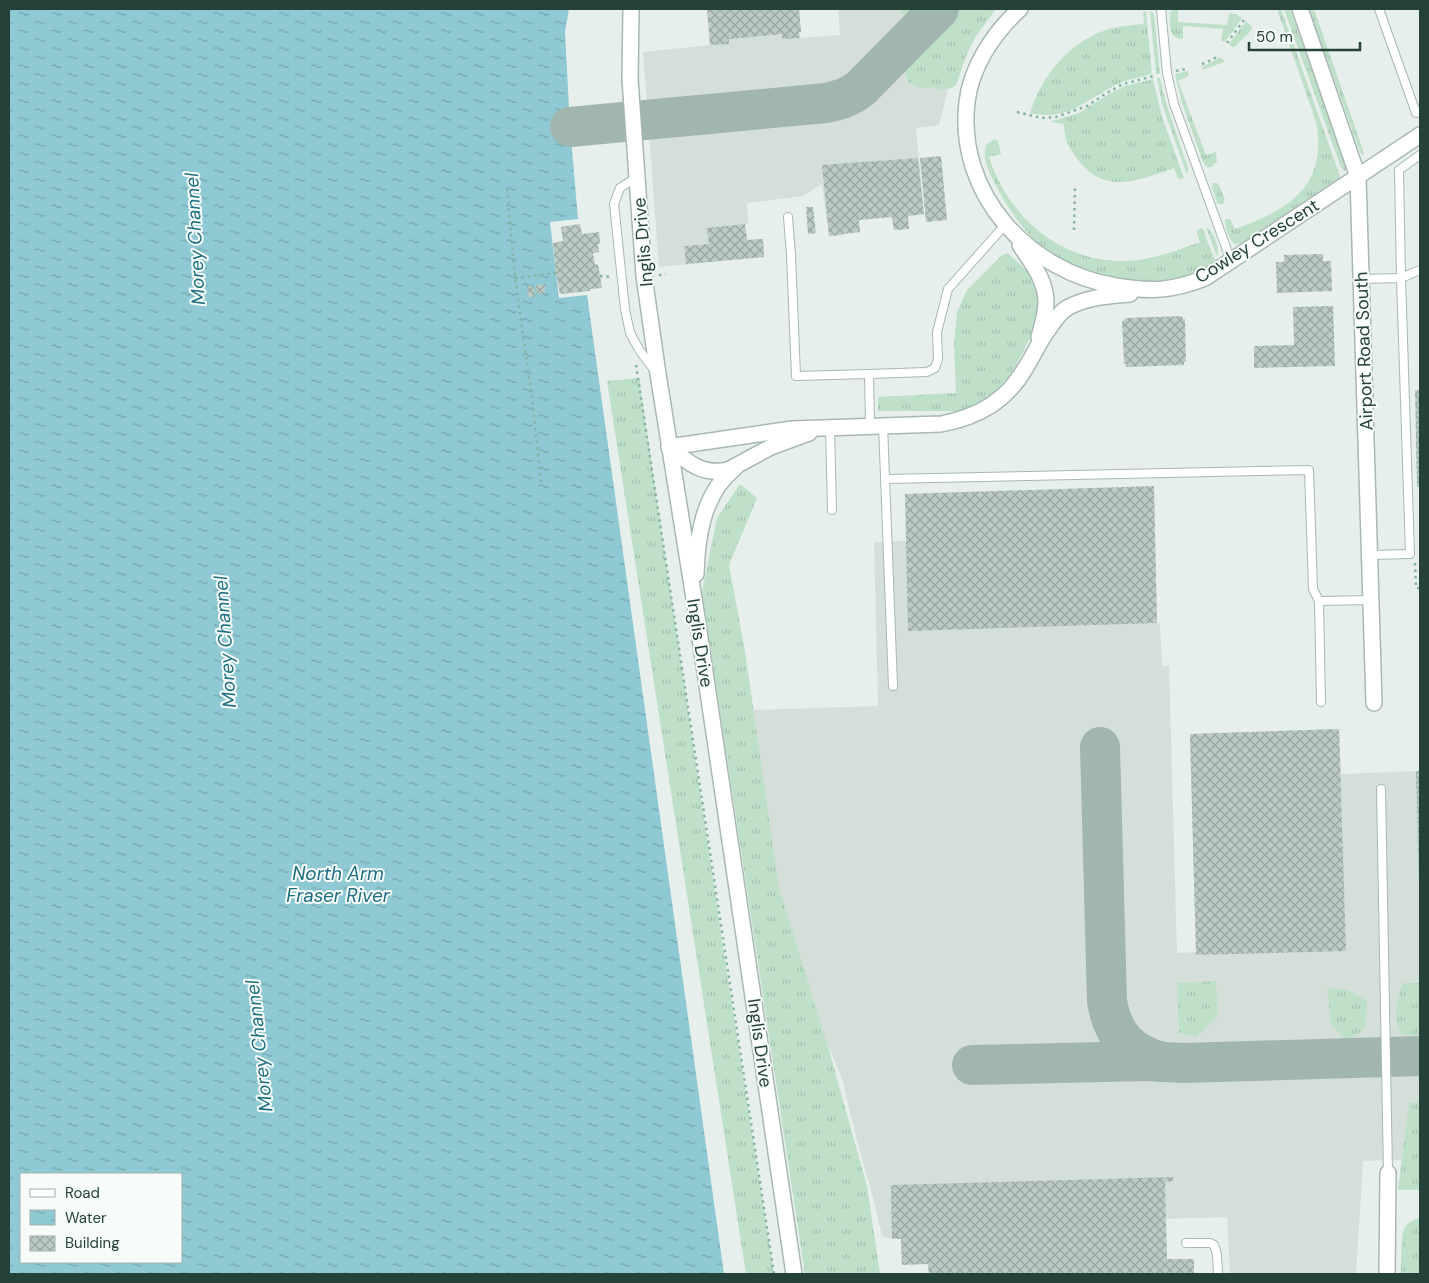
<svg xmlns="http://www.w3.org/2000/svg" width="1429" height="1283" font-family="'DM Sans',sans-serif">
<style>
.built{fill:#d4dfda}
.grass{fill:url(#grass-tufts)}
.water{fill:url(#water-ripples);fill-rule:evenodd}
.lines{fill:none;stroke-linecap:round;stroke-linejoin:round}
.taxiway{stroke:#a2b6b0;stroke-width:40}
.building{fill:url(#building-cross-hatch)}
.lane-casing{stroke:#a8b8b2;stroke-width:10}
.street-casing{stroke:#a8b8b2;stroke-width:18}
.path{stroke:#86b3a5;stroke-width:2.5;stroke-dasharray:2.5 4;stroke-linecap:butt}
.lane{stroke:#fff;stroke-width:8}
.street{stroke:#fff;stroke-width:15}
.labels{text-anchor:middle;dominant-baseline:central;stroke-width:4;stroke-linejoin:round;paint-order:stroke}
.street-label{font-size:18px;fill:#24423a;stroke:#f7fbf9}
.water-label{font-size:19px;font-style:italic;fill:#1c6f80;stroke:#f7fbf9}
</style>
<defs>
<pattern id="grass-tufts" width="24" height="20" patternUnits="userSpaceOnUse" patternTransform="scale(1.25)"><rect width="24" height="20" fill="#bfe0c8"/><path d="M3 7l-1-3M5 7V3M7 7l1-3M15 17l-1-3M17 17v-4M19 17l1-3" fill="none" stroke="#a4c1ad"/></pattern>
<pattern id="water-ripples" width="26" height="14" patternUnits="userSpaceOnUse" patternTransform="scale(1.25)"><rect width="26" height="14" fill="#8ec9d4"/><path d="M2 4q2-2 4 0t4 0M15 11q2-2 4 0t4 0" fill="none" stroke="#74a5ad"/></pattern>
<pattern id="building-cross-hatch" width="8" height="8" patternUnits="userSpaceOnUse" patternTransform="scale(1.25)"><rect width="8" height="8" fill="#bbcac4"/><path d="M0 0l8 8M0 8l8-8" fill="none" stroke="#98a6a0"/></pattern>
</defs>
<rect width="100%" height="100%" fill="#e6efeb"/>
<!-- built -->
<g class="built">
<path d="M707,9H799L801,32L799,33L800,38L840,35L838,9H991L956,66L948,89L939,125L916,128L924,214L827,223L822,184L803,196L747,203L748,224H745L747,240L763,239L764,257L659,267L643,52L710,45Z"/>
<path d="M1154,486L1157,623H1160L1162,666H1169L1177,953L1196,952L1190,734L1339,729L1341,774L1420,771V1159L1363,1161L1356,1274H1230L1227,1217L1166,1219L1167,1274H929L928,1264L902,1265L901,1239H892L882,1236L873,1197L858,1145L842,1079L795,966L776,903L751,710L878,706L874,542L906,541Z"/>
</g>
<!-- grass -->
<g class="grass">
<path d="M900,9H925L908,25Z"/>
<path d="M955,9H996L976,36L967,54L956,85C949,91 941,89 933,88C927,88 919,89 913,85C903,79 904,66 909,57Z"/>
<path d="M1178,9V22L1227,25L1229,13L1236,14L1242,18L1225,42L1221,41L1223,29L1183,26V39C1168,38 1170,26 1170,13L1172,11Z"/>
<path d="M1277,9H1281L1340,176L1339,178L1242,243L1235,244C1229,240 1225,228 1225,220L1227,219H1230L1235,229C1248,224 1262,219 1274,212C1311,193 1324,162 1316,122Z"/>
<path d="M1284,9H1290L1346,165L1345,172L1340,165Z"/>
<path d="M1309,9H1314L1364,153L1363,156L1360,152Z"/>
<path d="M1146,11L1152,74C1141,77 1129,79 1118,84C1087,98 1070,122 1030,113C1042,75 1070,41 1109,29C1120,26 1132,25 1144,24L1143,12Z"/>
<path d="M1150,11L1152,12L1154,14L1160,74H1156Z"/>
<path d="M1246,21L1252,27L1251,31L1234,47H1232L1229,44Z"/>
<path d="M1219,57L1225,61L1224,62L1203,70L1202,67L1216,60Z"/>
<path d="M1188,71L1189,76L1178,81L1206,155L1216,152L1217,162L1211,167H1207L1203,162L1182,103L1175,74Z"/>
<path d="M1157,78H1160L1166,103L1188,168L1187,175L1162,104Z"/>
<path d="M1153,79L1162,117L1184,178L1178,179L1174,168C1139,180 1106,196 1078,160C1069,148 1064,139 1064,124L1051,122L1052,121L1079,113L1109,94L1125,86Z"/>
<path d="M995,139L998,141L1001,154L989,157C1008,217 1061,263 1126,261C1152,260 1176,251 1200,242L1197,233V230L1202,228L1215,260C1206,269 1196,272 1185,276C1140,289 1079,278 1043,248C1022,230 1005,204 993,180C988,169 981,155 987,144Z"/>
<path d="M1213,183H1217L1219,185L1225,200L1223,204H1219L1217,203L1212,187Z"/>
<path d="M1206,227C1214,232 1220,248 1217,257Z"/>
<path d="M1008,253L1031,275L1035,282L1040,299L1037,325L1012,373L990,397L961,411H878V397L956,393L954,343L957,312L967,290L1002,255Z"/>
<path d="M639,378L723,947L774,1274H746L607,381Z"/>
<path d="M740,484L757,498L729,565L745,651L779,887L829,1050L867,1186L880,1274H805L702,592L717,518Z"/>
<path d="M1216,981L1218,1015L1196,1037L1179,1033L1177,983Z"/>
<path d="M1403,983H1420V1035H1402C1392,1018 1396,1001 1403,983Z"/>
<path d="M1327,988L1348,990L1367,1001L1366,1027L1348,1042L1331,1025Z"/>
<path d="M1420,1102V1190H1398L1409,1103Z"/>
<path d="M1420,1218V1274H1401C1401,1266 1401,1234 1404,1229C1406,1223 1414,1219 1420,1218Z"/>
</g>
<!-- water -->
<path class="water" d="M9,9H569L565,32L570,127L578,219L550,222L559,298L587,295L724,1274H9ZM21,1174H181V1262H21Z"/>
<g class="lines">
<!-- taxiway -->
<g class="taxiway">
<path d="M570,127L826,103C840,100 851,97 862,87L939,9"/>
<path d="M1100,747L1107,1001C1112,1034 1129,1054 1162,1062"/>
<path d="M972,1065L1147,1061L1183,1063L1420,1056"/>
</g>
</g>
<!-- building -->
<g class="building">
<path d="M707,9H799L801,32H799L800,38L782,39V34L729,39V44L710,45Z"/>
<path d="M941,156L947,220L926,222L920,158Z"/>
<path d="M918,158L924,214L908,216L909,229L894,230L892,217L859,220L860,232L843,234V235L829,236L822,165Z"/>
<path d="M806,207H813L816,233L808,234Z"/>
<path d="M580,224L582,234L599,232L600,244H598L599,252L593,253L595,265L598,264L602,288L590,289V291L560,294L556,273L553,243L563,241L561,227Z"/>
<path d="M745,224L747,240L763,239L764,257L686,264L684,246L709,244L707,228Z"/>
<path d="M1323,254V261H1331L1332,291L1277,293L1276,262H1284V255Z"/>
<path d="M545,284V293L537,294L536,285Z"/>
<path d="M527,286H534L535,297H528Z"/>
<path d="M1333,306L1335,366L1254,368V346L1294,345L1293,307Z"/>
<path d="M1182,316L1183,319H1185L1186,362H1184V365L1126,367V364H1124L1122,321L1125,320V318Z"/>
<path d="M1415,390H1420V487H1417Z"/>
<path d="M1154,486L1157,623L908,631L905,494Z"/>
<path d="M1339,729L1346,951L1196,955L1190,734Z"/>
<path d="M1416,771H1420V883H1419Z"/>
<path d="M1173,1177L1174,1181L1165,1182L1167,1259H1194V1274H929L928,1264L902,1265L901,1239H892L891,1185Z"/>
</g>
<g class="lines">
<defs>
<g id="lane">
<path d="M1161,9L1167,73L1174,104L1231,261"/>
<path d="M1379,9L1416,113L1420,111"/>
<path d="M1420,155L1399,170L1401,278L1420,270"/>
<path d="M637,177L620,188L614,204L625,309L630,333L640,351L655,371"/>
<path d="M788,217L791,255L796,376L869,374"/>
<path d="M1361,279L1401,278L1410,554L1370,555"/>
<path d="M870,425L869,374L927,372L935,368L938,359L937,332L948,289L1005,225"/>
<path d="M883,425L893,686"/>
<path d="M830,428L832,510"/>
<path d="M885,479L1309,470L1313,589L1319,601L1321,702"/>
<path d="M1319,601L1371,600"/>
<path d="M1381,789L1388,1173"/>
<path d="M1186,1243H1210L1214,1245L1217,1254L1218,1274"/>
</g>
<g id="street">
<path d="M631,9L630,79L644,276L658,374L696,611L794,1274"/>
<path d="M1020,9C994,32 971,67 967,102C956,194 1029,272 1116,286C1151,292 1172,291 1205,278L1420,135"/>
<path d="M1300,9L1358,177L1374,703"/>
<path d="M1020,245C1031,262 1046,280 1046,302C1046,314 1042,326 1039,337"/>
<path d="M669,447L792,429L941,424C978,417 1007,401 1026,367C1033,356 1038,345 1045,334C1052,325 1057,314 1067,308C1086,297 1109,296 1130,294"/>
<path d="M669,447C687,462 703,476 728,470L771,447L809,433"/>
<path d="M696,574C697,537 703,493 735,468"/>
<path d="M1387,1274L1388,1173"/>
</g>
</defs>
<!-- lane casing -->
<use href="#lane" class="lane-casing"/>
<!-- street casing -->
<use href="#street" class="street-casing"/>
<!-- path -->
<g class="path">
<path d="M1227,43L1244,20"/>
<path d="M1202,64L1214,59L1217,56"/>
<path d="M1176,71L1187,69"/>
<path d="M1017,112L1041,118L1056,117L1087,106L1105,94L1123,84L1154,76"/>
<path d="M507,189L515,278L532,398L541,482"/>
<path d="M1074,230L1075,187"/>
<path d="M659,275L666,274"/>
<path d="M600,276L611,277"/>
<path d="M515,278L556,273"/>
<path d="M636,365L774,1274"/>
<path d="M1415,563L1416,588H1420"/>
</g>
<!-- lane -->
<use href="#lane" class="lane"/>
<!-- street -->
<use href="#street" class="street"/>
</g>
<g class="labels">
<!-- street labels -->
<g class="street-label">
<text transform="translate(1257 241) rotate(-32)">Cowley Crescent</text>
<text transform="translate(643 242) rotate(-95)">Inglis Drive</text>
<text transform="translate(1364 351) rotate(-92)">Airport Road South</text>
<text transform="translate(700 643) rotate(81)">Inglis Drive</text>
<text transform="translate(760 1043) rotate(82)">Inglis Drive</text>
</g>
<!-- water labels -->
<g class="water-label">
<text transform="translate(195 239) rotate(-93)">Morey Channel</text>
<text transform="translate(225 642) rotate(-94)">Morey Channel</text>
<text x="338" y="873">North Arm<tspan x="338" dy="22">Fraser River</tspan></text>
<text transform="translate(259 1046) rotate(-96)">Morey Channel</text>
</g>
</g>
<!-- border -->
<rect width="1429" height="1283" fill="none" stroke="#24423a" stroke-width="20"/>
<!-- legend -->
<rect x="20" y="1173" width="162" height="90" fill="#f7fbf9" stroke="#a3b1ad"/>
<rect x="30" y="1189" width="25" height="8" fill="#ffffff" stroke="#a3b1ad"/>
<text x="65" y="1198" font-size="15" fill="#24423a">Road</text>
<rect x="30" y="1210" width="25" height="15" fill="url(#water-ripples)" stroke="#a3b1ad"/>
<text x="65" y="1223" font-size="15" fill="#24423a">Water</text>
<rect x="30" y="1236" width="25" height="15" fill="url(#building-cross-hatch)" stroke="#a3b1ad"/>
<text x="65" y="1248" font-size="15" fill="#24423a">Building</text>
<!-- scale -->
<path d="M1249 42v8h111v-8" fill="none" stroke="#24423a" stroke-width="2.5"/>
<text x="1256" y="42" font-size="15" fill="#24423a" stroke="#f7fbf9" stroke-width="4" paint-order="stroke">50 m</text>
</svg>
